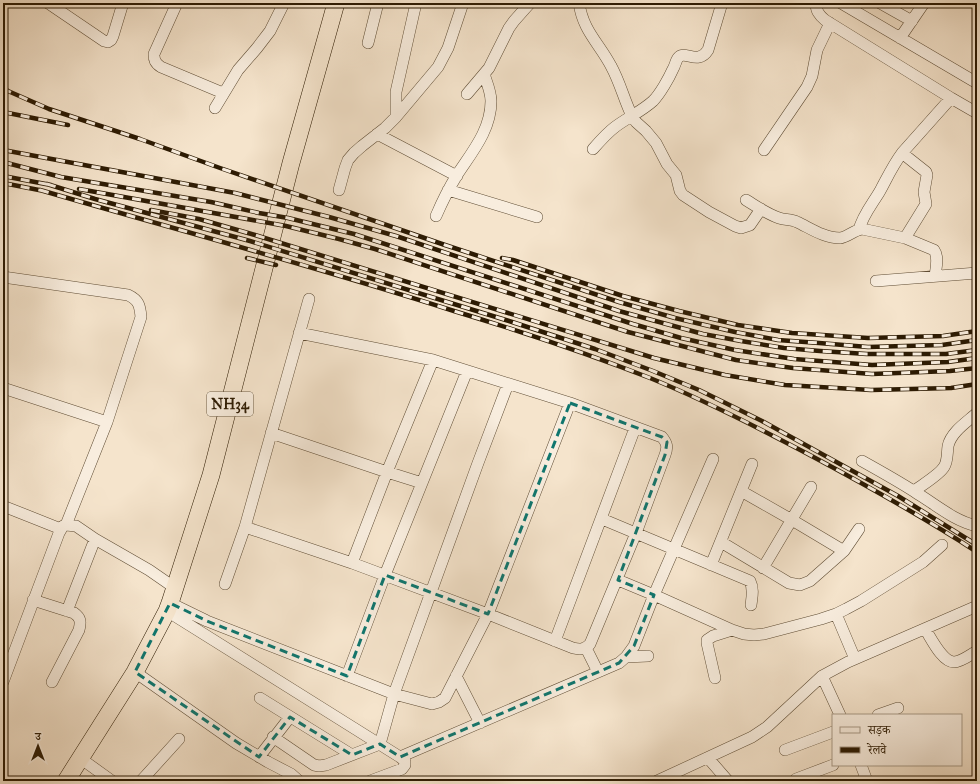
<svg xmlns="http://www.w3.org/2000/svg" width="980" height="784" viewBox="0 0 980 784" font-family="'IM FELL Great Primer','Noto Serif Devanagari',serif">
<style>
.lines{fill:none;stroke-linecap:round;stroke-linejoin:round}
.minor-casing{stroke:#5f4d35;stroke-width:12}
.highway-casing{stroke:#2d1b03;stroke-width:18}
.minor{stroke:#f8edde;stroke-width:11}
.highway{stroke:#f5e4cc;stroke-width:17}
.rail-casing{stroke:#2d1b03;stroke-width:4.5}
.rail{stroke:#f8edde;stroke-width:3;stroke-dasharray:9;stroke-linecap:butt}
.marked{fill:none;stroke:#0f766e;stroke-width:3;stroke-dasharray:8 5;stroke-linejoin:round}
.labels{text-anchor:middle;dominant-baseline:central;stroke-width:3.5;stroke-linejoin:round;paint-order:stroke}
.shield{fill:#f8edde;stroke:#6a5a45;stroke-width:1}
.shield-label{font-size:14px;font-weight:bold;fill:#2d1b03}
</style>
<rect width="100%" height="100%" fill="#f5e4cc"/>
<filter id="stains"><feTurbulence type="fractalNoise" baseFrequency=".005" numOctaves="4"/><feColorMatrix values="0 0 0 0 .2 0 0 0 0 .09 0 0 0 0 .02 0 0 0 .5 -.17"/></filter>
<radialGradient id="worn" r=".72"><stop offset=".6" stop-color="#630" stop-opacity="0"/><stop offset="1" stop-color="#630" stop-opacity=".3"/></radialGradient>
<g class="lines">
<!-- minor casing -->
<g class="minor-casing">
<path id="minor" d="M48 3 104 41 108 42 111 40 113 36 123 3
M177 3 154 54C154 60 155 63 161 67L223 93
M579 3C583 31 599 43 611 66 620 82 624 100 632 116L636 122 646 131 656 143 667 164 676 175 680 191 683 195 709 212 735 226 741 228 750 225 761 209
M816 3C816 11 819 15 825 20L951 98 977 113
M841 3 977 83
M880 3 912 21
M900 38 924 3
M368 43 378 3
M467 94 489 68 509 28 514 21 530 3
M215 108 238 70 257 48 270 31 284 3
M396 117V92L416 3
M377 134 457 176
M593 149C600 141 607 133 615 127 627 118 642 111 653 101 660 94 669 78 673 69 675 66 676 60 678 58 684 49 698 66 708 50L722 3
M764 150 807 87 812 76 817 50 830 23
M902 153 926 172 927 175 924 192 926 204 905 238
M339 190 345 168 348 160 354 153 362 146 385 128 396 117 438 67 448 48 463 3
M448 190 537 217
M746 200C756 206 767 214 779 218 785 220 791 219 797 222 810 228 824 238 840 238 848 237 854 230 862 229L905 238 934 250C939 257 936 268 935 276
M436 216C442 202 449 188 457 175 472 152 491 130 491 101 491 92 487 83 484 74
M859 230C862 216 873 203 880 191 887 178 893 165 902 153L951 98
M3 277 128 295C139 300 140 306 141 317L107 422 66 525
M876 281 977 273
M299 333 433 360 570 403 662 437C667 443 668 447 665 455L636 533 590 644C585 649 581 650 573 648L488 614 352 563 245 527C266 451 287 375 309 299
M3 388 107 422
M271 433 387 472 422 483
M862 461C880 471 898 481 915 492 935 504 954 521 977 526
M741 491 792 520 844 551
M914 491C922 485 939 475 944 467 948 461 947 453 948 446 951 432 967 422 977 413
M3 506 61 529
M602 519 750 581C754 589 752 597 751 605
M721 542 789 583 800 585 810 581 844 551 859 529
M352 563 387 472 433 360
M711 565 752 464
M763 568 811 487
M618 580 654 595 732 630 744 634 754 635 764 634 821 619 836 614 846 609 861 601 923 562 942 545
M225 584 245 527
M33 600 74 613C81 618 81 622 79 630L52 682
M170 603 207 621 394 694 478 463 508 384
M67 611 95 539
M167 611 400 757 405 761V765L402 769 370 781
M836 614 855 659
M925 629C931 638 942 662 954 662 961 662 970 655 977 651
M555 641 635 428
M586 648 598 672
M626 657 648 656
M135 672 236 743 268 762 291 774 299 781
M347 676 385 575 467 371
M456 676 480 723
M822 676 840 715
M715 678 707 643V640L713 636 732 630
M3 682 59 533 63 526 66 525 76 526 95 539 149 570 175 588
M260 698 352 755
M878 715 898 708
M273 737 314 765 319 766 326 765 380 744 394 694 432 704 439 702 445 698 488 614 570 403
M785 750 833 732
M259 757 290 717
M400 757 619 663 626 657 634 646 654 595 713 459
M80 758 112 781
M708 758 728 781
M861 765 867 781
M796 779 833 765
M141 781 179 739
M657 781 752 737 767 727 822 676 848 662 977 606"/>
</g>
<!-- highway casing -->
<g class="highway-casing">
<path id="highway" d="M66 781 135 672 167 611 170 603 211 475 291 163 331 21 336 3"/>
</g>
<!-- minor -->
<use href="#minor" class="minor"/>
<!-- highway -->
<use href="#highway" class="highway"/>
<!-- rail casing -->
<g class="rail-casing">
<path id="rail" d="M3 88 8 91 49 109 140 139 220 168 445 245 619 302 675 318 735 332 778 340 819 343 868 347 942 345 977 340
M3 112 68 125
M3 150 235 193 329 217 396 236 619 311 703 334 741 341 784 348 820 351 867 354H946L977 350
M3 162 61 177 211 202 259 213 288 218 354 234 633 324 681 338 735 350 794 359 872 365 948 362 977 358
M3 176 51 185
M3 183 44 191
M47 184 95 199 250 241 509 321 595 349 653 371 699 390 762 421 898 496 977 545
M79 189 286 226 339 239 375 249 628 332 736 360 793 368 872 374 950 371 977 368
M40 190C178 230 317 267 454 311 520 331 586 353 650 378 704 400 755 426 806 453 864 484 922 516 977 552
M151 210 199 219 255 235 654 358 725 375 785 385 871 390 951 388 977 384
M247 258 276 265
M502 258 513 260 623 296 679 311 738 325 792 333 868 338 943 336 977 331"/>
</g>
<!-- rail -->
<use href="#rail" class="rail"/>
</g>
<!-- marked area -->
<path class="marked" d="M570 403 662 437 667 442 665 455 618 580 654 595 634 646 619 663 400 757 380 744 352 755 290 717 259 757 135 672 170 603 207 621 347 676 385 575 488 614Z"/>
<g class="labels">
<!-- shield labels -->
<rect class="shield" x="207" y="392" width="46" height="24" rx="3"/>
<g class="shield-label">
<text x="230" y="404">NH34</text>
</g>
</g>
<!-- margin -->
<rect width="980" height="784" fill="none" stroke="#f5e4cc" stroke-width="16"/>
<rect x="4" y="4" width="972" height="776" fill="none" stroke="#2d1b03" stroke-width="2"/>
<rect x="8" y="8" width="964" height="768" fill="none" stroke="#2d1b03"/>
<!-- legend -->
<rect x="832" y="714" width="130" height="52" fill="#f8edde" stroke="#a79986"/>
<rect x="840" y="727" width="20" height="6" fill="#f8edde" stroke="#a79986"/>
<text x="868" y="734" font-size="12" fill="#2d1b03">सड़क</text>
<rect x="840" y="747" width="20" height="6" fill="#2d1b03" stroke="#a79986"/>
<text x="868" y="754" font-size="12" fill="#2d1b03">रेलवे</text>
<!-- north arrow -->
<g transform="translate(38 746)" stroke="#f8edde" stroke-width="3" paint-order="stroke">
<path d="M0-3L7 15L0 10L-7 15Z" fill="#2d1b03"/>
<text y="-6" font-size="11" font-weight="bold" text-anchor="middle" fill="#2d1b03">उ</text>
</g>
<rect width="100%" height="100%" filter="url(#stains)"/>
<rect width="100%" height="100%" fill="url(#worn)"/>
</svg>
